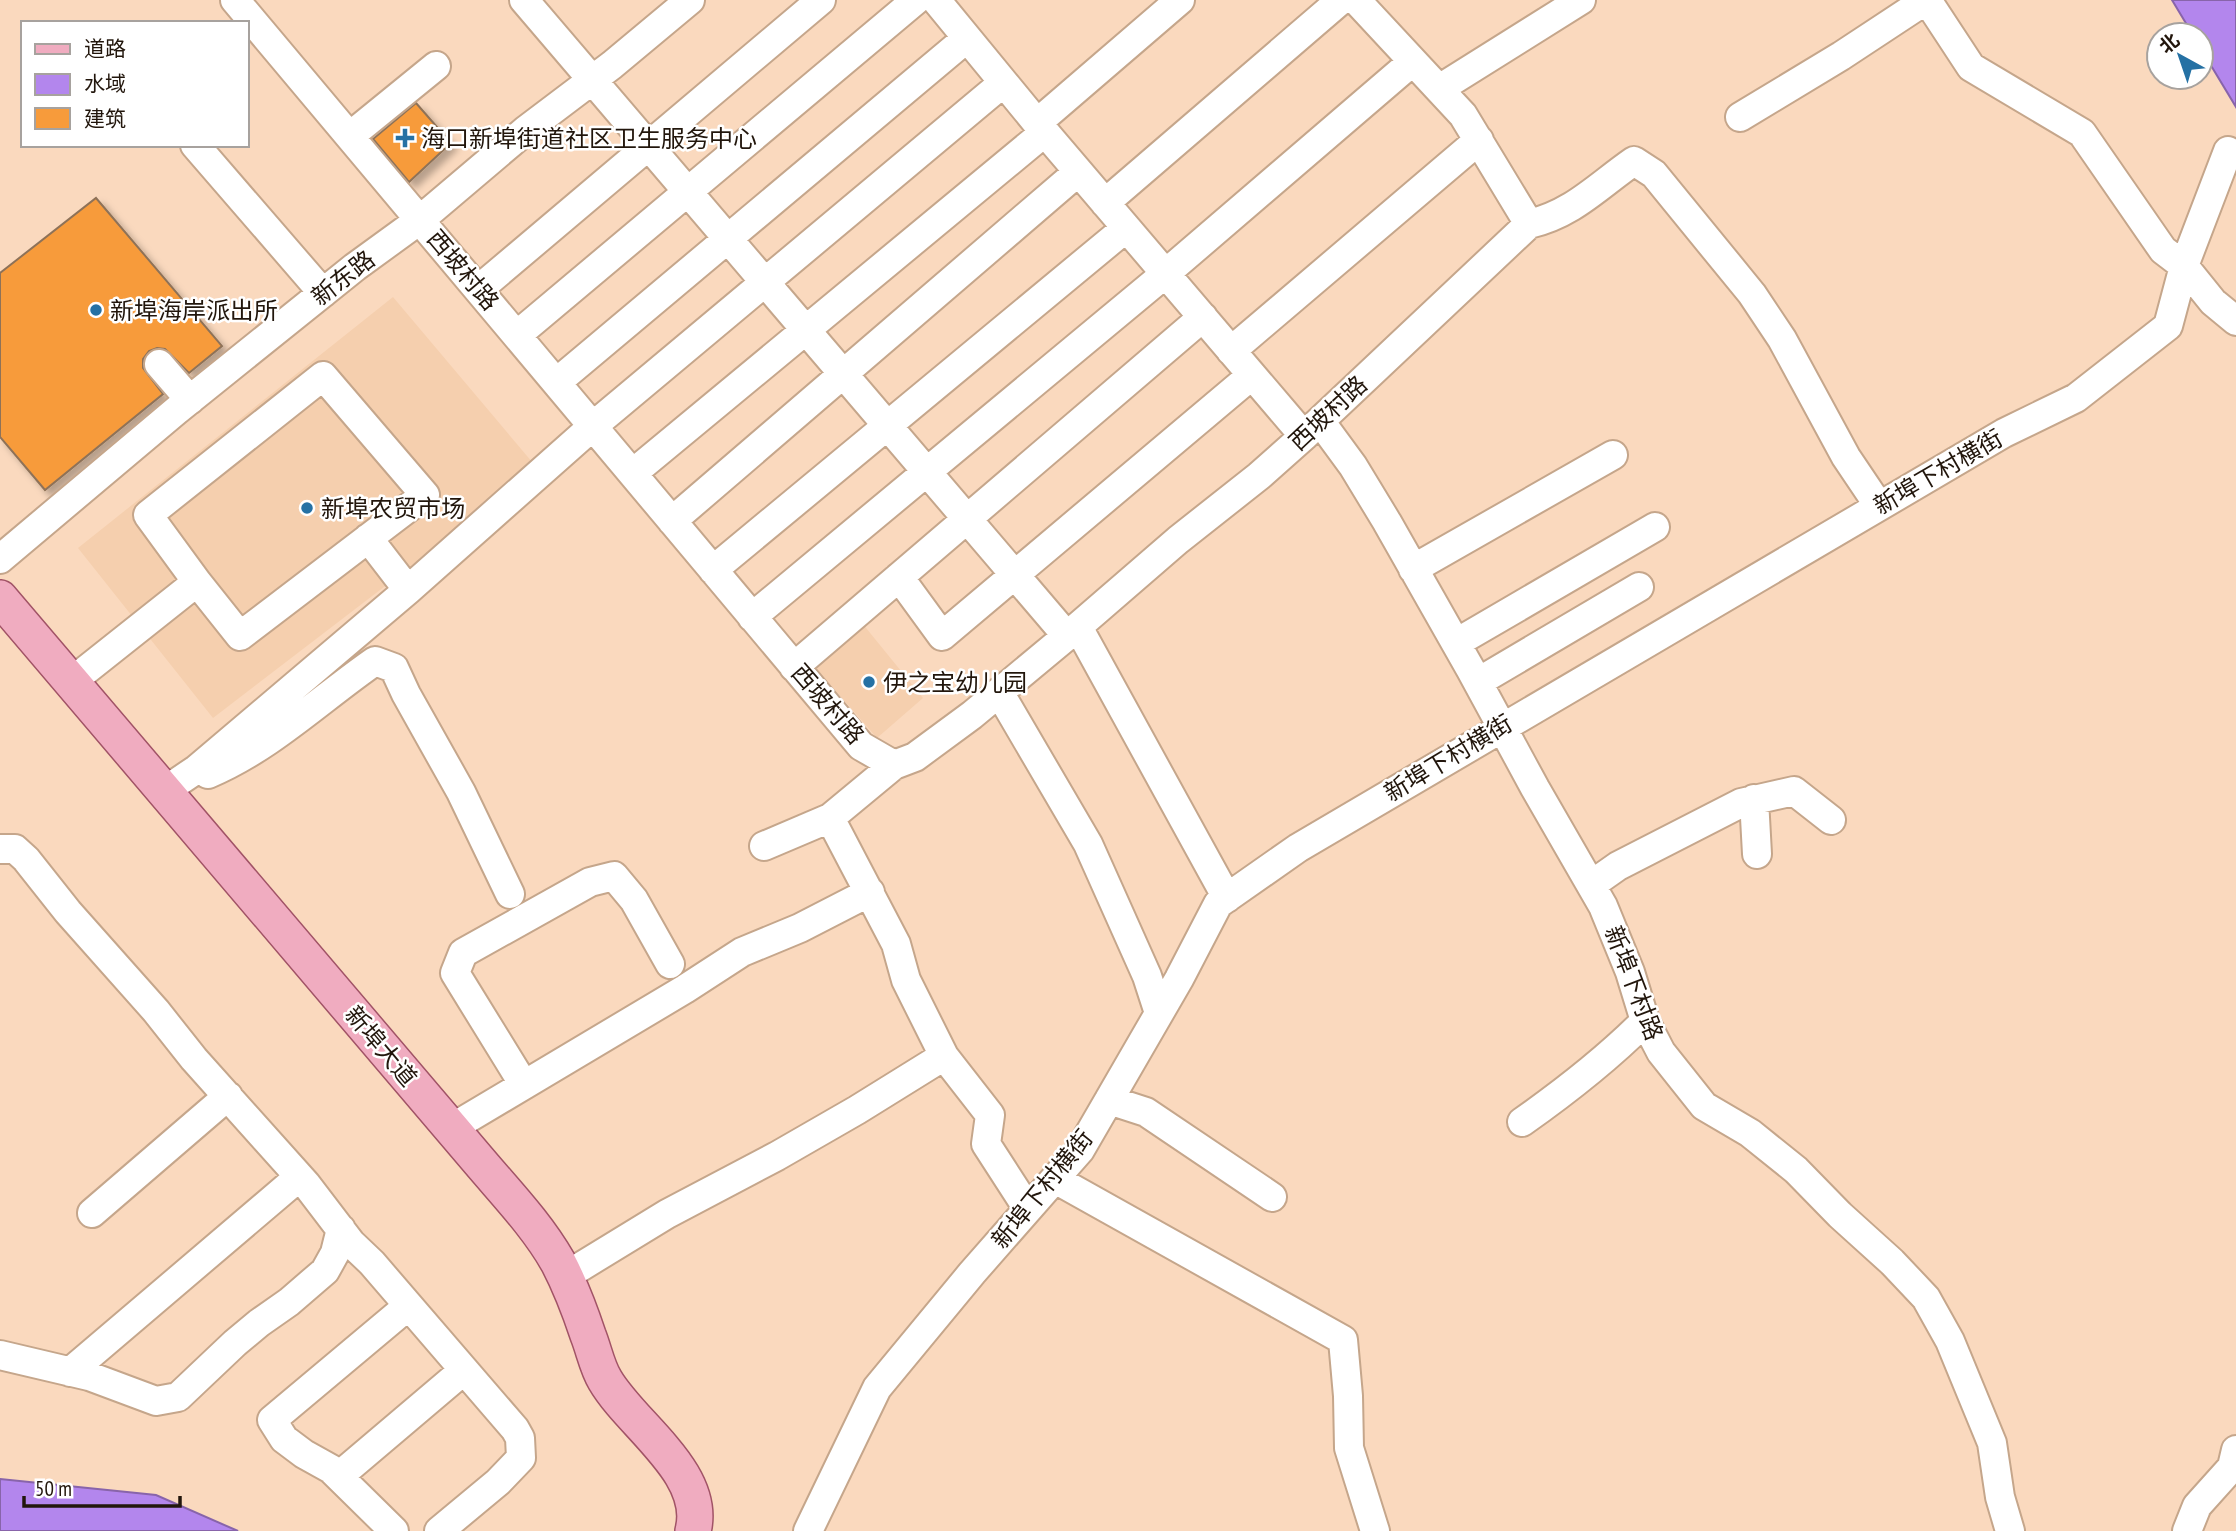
<svg xmlns="http://www.w3.org/2000/svg" width="2236" height="1531" viewBox="0 0 2236 1531" font-family="'PT Sans Narrow','Noto Sans SC',sans-serif">
<style>
.built{fill:#f5cfae}
.water{fill:#b386ed;stroke:#8864aa;stroke-width:2}
.building{fill:#f79b3b;stroke:#8e7258;stroke-width:2;filter:url(#shadow)}
.lines{fill:none;stroke-linecap:round;stroke-linejoin:round}
.minor-casing{stroke:#c5a68b;stroke-width:32}
.major-casing{stroke:#a15366;stroke-width:38}
.minor{stroke:#fff;stroke-width:28}
.major{stroke:#f0acc0;stroke-width:35}
.poi-dot{fill:#2571a4;stroke:#fff;stroke-width:2.5}
.labels{text-anchor:middle;dominant-baseline:central;stroke-width:5;stroke-linejoin:round;paint-order:stroke}
.poi-label{font-size:24px;fill:#22160c;stroke:#fff;text-anchor:start}
.street-label{font-size:24px;fill:#22160c;stroke:#fff}
</style>
<defs>
<filter id="shadow"><feDropShadow dx="6" dy="6" stdDeviation="3.5" flood-color="#0004"/></filter>
</defs>
<rect width="100%" height="100%" fill="#fad9be"/>
<!-- built -->
<path class="built" d="M393 297 538 469 213 718 78 548Z
M862 623 923 698 877 738 814 666Z"/>
<!-- water -->
<path class="water" d="M2172 0H2236V107L2201 49V35H2193Z
M0 1479 156 1495 238 1531H0Z"/>
<!-- building -->
<path class="building" d="M416 103 451 143 409 182 373 139Z
M96 198 222 346 189 373 165 349 157 348 149 351 143 359V368L163 394 45 490 0 437V273Z"/>
<g class="lines">
<!-- minor casing -->
<g class="minor-casing">
<path id="minor" d="M235 0 861 746 894 765 915 757 972 715 1067 636 1178 540 1259 476 1304 436 1529 224
M524 0 1067 636
M936 0 1037 123 1304 436
M1356 0 1463 115 1529 224
M1927 0 1971 67 2082 133 2163 250 2184 266 2213 302 2236 321
M1439 89 1581 0
M1740 117 1841 56 1926 0
M1037 123 1180 0
M350 136 436 66
M195 145 323 293
M1105 203 1341 0
M1529 224C1573 214 1599 185 1634 161L1654 174 1752 294 1782 339 1846 457 1879 506
M479 289 821 0
M517 335 916 0
M1231 351 1479 140
M159 364 190 400
M557 382 967 38
M1320 421 1353 466 1387 522 1471 670 1535 788 1603 906 1630 972 1645 1021 1661 1052 1704 1106 1750 1133 1796 1170 1840 1215 1892 1262 1926 1298 1950 1341 1992 1443 2000 1497 2010 1531
M633 473 1045 132
M672 521 1078 172
M368 538 408 590
M0 559 177 410 355 267 421 219 526 130 612 65 690 0
M1413 569 1613 455
M713 570 1126 228
M899 577 942 636 1252 375
M752 617 1165 274 1412 62
M1078 627 1227 898
M1456 643 1655 527
M794 667 1203 317
M71 682 197 582 148 515 323 376 425 495 240 636 197 582
M1478 682 1639 587
M999 692 1088 844 1147 976 1159 1013
M894 765 830 818 896 944 906 980 944 1056 990 1115 986 1144 1028 1209
M208 774C270 748 320 699 375 661L394 668 406 694 461 792 510 894
M163 792 197 769 408 590 593 426 1003 83
M1754 799 1757 854
M764 846 830 818
M0 849H15L26 859 68 912 156 1011 194 1059 306 1184 351 1243 372 1263 515 1429 520 1438 521 1458 498 1482 439 1531
M1591 885 1618 866 1741 803 1794 791 1831 820
M524 1085 685 989 742 952 800 928 870 892
M1109 1100 1146 1112 1272 1197
M1522 1122C1566 1091 1607 1059 1645 1021
M450 1129 524 1085 455 973 463 953 590 882 614 876 634 900 670 964
M1055 1179 1343 1340 1348 1396 1349 1448 1375 1531
M92 1213 228 1096
M564 1277 667 1214 777 1156 857 1110 944 1056
M0 1355 89 1376 156 1401 178 1397 235 1343 259 1323 289 1302 325 1271 335 1253 341 1229
M70 1372 299 1177
M339 1476 464 1370
M394 1531 331 1469 304 1454 284 1439 272 1420 408 1306
M808 1531 877 1388 972 1273 1080 1150 1179 979 1218 904 1298 848 2004 433 2076 398 2168 326 2184 266 2228 151
M2187 1531 2197 1506 2232 1467 2236 1450"/>
</g>
<!-- major casing -->
<g class="major-casing">
<path id="major" d="M0 598 479 1161C506 1193 537 1225 558 1262 570 1285 580 1311 588 1335 594 1350 597 1367 605 1380 631 1425 708 1473 693 1531"/>
</g>
<!-- minor -->
<use href="#minor" class="minor"/>
<!-- major -->
<use href="#major" class="major"/>
</g>
<!-- markers -->
<g class="poi-dot">
<path d="M401.5 127.5h7v7h7v7h-7v7h-7v-7h-7v-7h7z"/>
<circle cx="96" cy="310" r="7"/>
<circle cx="307" cy="508" r="7"/>
<circle cx="869" cy="682" r="7"/>
</g>
<g class="labels">
<!-- poi labels -->
<g class="poi-label">
<text x="421" y="138">海口新埠街道社区卫生服务中心</text>
<text x="110" y="310">新埠海岸派出所</text>
<text x="321" y="508">新埠农贸市场</text>
<text x="883" y="682">伊之宝幼儿园</text>
</g>
<!-- street labels -->
<g class="street-label">
<text transform="translate(463 270) rotate(50)">西坡村路</text>
<text transform="translate(343 278) rotate(-38)">新东路</text>
<text transform="translate(1328 413) rotate(-43)">西坡村路</text>
<text transform="translate(1938 472) rotate(-30)">新埠下村横街</text>
<text transform="translate(828 704) rotate(49)">西坡村路</text>
<text transform="translate(1448 758) rotate(-31)">新埠下村横街</text>
<text transform="translate(1634 983) rotate(69)">新埠下村路</text>
<text transform="translate(381 1046) rotate(50)">新埠大道</text>
<text transform="translate(1042 1189) rotate(-51)">新埠下村横街</text>
</g>
</g>
<!-- legend -->
<rect x="21" y="21" width="228" height="126" fill="#ffffff" stroke="#a7a29e" stroke-width="2"/>
<rect x="35" y="44" width="35" height="10" fill="#f0acc0" stroke="#a7a29e" stroke-width="2"/>
<text x="84" y="56" font-size="21" fill="#22160c">道路</text>
<rect x="35" y="74" width="35" height="21" fill="#b386ed" stroke="#a7a29e" stroke-width="2"/>
<text x="84" y="91" font-size="21" fill="#22160c">水域</text>
<rect x="35" y="108" width="35" height="21" fill="#f79b3b" stroke="#a7a29e" stroke-width="2"/>
<text x="84" y="126" font-size="21" fill="#22160c">建筑</text>
<!-- north arrow -->
<g transform="translate(2180 56) rotate(320)"><circle r="33" fill="#ffffff" stroke="#a7a29e" stroke-width="2"/>
<path d="M0-5L12 26L0 18L-12 26Z" fill="#2571a4"/>
<text y="-10" font-size="19" font-weight="bold" text-anchor="middle" fill="#22160c">北</text>
</g>
<!-- scale -->
<path d="M24 1496v10h156v-10" fill="none" stroke="#22160c" stroke-width="3.5"/>
<text x="35" y="1496" font-size="21" fill="#22160c" stroke="#ffffff" stroke-width="5" paint-order="stroke">50 m</text>
</svg>
